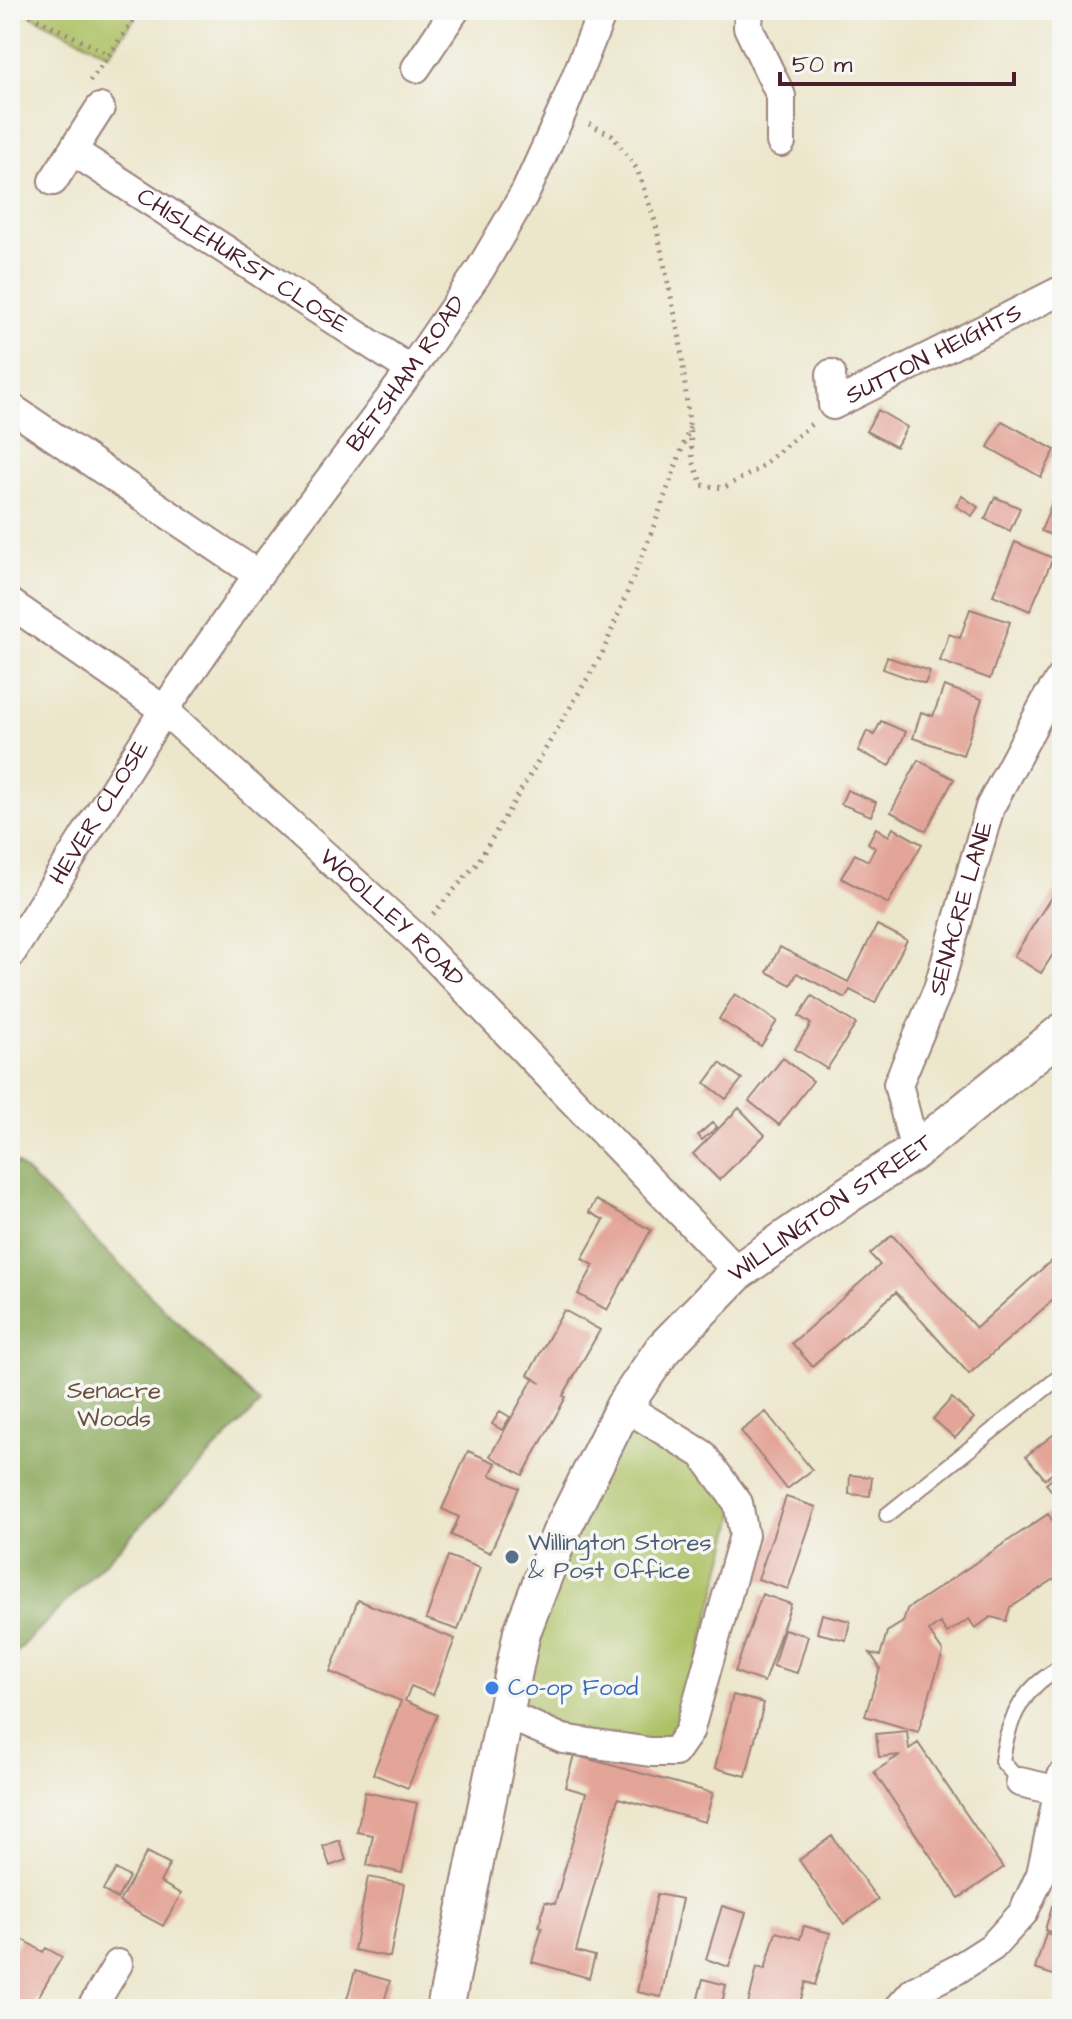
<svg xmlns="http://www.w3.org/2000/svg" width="1072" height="2019" viewBox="0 0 1072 2019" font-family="'Architects Daughter',sans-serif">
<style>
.green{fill:#adc165;stroke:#7c7048;stroke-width:2}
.forest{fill:#8aa75a;stroke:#6a6342;stroke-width:2}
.building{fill:#e4a599}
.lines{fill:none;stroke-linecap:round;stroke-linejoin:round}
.service-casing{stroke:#9b827b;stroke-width:18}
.minor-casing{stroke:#9b827b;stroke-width:32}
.tertiary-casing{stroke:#9b827b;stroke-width:40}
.path{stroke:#9b827b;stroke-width:5;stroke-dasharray:2 6;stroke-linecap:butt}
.service{stroke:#fff;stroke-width:14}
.minor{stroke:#fff;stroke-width:28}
.tertiary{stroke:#fff;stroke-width:36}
.service-dot{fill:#5c6f8a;stroke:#f6f6f2;stroke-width:3}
.shop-dot{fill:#3f7fe0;stroke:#f6f6f2;stroke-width:3}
.labels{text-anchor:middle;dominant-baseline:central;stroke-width:7;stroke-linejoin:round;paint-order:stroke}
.street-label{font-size:24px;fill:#4a1f2b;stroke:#f6f6f2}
.park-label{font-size:24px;fill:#68503c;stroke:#f6f6f2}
.service-label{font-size:24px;fill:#4e5e75;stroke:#f6f6f2;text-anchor:start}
.shop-label{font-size:24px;fill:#366cbe;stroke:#f6f6f2;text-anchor:start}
</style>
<rect width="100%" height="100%" fill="#f6f6f2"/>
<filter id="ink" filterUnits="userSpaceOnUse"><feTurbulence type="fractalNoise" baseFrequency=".0125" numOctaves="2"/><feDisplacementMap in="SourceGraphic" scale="16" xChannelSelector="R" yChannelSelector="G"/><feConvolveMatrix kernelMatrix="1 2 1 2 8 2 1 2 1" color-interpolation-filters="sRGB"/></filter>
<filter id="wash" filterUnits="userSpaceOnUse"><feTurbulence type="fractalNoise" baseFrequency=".006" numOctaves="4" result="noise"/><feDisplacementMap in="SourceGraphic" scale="32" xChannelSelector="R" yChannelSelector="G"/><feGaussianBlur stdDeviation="1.8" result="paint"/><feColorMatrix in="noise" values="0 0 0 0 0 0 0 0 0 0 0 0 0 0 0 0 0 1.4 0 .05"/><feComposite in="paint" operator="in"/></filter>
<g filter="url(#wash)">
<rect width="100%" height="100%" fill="#ece6cb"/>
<!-- green -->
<path class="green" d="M34 10H141L109 54 30 15Z
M624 1406 738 1503 675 1752 505 1714Z"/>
<!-- forest -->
<path class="forest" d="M17 1163 260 1404 10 1659V1173Z"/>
<g id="blocks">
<!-- building -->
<path class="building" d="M878 410 907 427 896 447 866 431Z
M1002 421 1055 450 1041 477 988 447Z
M1062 477V539L1041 531Z
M962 496 978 507 972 516 956 506Z
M995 497 1020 508 1010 531 985 519Z
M1015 542 1053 558 1030 611 993 595Z
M970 609 1010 622 990 679 940 661 949 634 960 638Z
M887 657 930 671 925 684 883 669Z
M944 686 982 699 963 755 913 738 921 712 933 716Z
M881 721 906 732 890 766 858 751 867 731 874 735Z
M918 760 954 779 926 831 891 812Z
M847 790 876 802 871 816 841 804Z
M876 828 889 836 893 828 922 844 888 904 841 878 855 854 868 861 875 848 868 843Z
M1062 880V940L1041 973 1014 956Z
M877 925 907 940 875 1003 850 990 845 998 797 973 791 985 767 972 780 947 848 982Z
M735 994 777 1021 761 1046 719 1019Z
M812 996 856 1024 827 1069 795 1049 811 1024 799 1016Z
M783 1058 813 1081 779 1125 749 1101Z
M720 1063 742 1079 726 1099 705 1083Z
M739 1108 765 1135 719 1180 693 1154Z
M713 1122 717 1127 702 1140 698 1135Z
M596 1200 651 1230 607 1310 578 1294 594 1265 582 1259 604 1220 589 1212Z
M892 1235 976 1328 1062 1251V1292L969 1374 896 1292 812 1366 792 1343 880 1265 870 1254Z
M564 1310 600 1330 563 1396 566 1397 523 1475 490 1456 533 1379 541 1383 528 1375Z
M952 1398 974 1418 955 1438 933 1419Z
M500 1411 510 1417 502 1430 492 1424Z
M766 1412 812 1470 787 1489 741 1431Z
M1062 1428V1466L1045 1479 1026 1456Z
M468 1451 496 1463 490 1475 519 1488 490 1553 451 1535 459 1517 442 1509Z
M1062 1471V1503L1046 1484Z
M850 1475 872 1477 870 1496 849 1494Z
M786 1497 816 1507 788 1589 758 1579Z
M1048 1514 1062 1535V1574L1010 1608 1006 1621 991 1617 975 1628 969 1619 947 1633 940 1623 929 1631 943 1652 918 1732 865 1716 880 1668 870 1653 880 1656 887 1632 903 1622 907 1609Z
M448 1556 480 1568 458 1630 426 1619Z
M762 1594 791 1604 764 1682 735 1672Z
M358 1600 455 1639 433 1695 411 1686 405 1701 437 1715 408 1788 373 1774 401 1701 330 1672Z
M822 1614 850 1621 846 1640 817 1633Z
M784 1629 808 1636 797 1673 773 1666Z
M733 1695 764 1703 746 1776 715 1768Z
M907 1731 909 1749 918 1743 1003 1868 959 1898 874 1772 900 1755 879 1757 876 1734Z
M574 1755 713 1793 705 1822 618 1798 576 1951 595 1956 589 1978 532 1962 542 1928 539 1927 545 1902 555 1904 586 1793 565 1787Z
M365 1792 417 1803 402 1873 367 1865 373 1835 357 1832Z
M832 1836 878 1900 844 1924 799 1860Z
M339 1840 346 1860 330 1866 323 1846Z
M147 1852 170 1864 160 1882 181 1894 163 1926 119 1902Z
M116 1869 129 1877 117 1899 103 1890Z
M368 1877 404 1884 390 1957 354 1950Z
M657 1894 682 1899 661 1997 637 1992Z
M722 1906 746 1913 729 1967 706 1959Z
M1052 1906 1062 1909V1936L1045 1930Z
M804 1926 830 1933 815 1985 806 1982 798 2009H747L757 1967 765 1969 776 1932 800 1939Z
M1046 1933 1062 1938V1957L1056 1976 1035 1969Z
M21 1938 43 1952 46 1948 62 1957 31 2009H10V1956Z
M355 1971 390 1981 382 2009H344Z
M703 1979 726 1985 721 2008 697 2002Z"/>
</g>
</g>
<g filter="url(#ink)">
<use href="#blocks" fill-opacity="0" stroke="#9b827b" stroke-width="2"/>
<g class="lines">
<!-- service casing -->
<g class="service-casing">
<path id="service" d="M887 1515 1062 1375
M1020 1782 1002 1761C1006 1733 1014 1706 1036 1685 1043 1678 1053 1672 1062 1666"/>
</g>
<!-- minor casing -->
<g class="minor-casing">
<g id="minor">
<path d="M749 10 748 27 781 96V142"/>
<path d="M416 68 455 10"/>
<path id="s1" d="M73 151 411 370"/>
<path d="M53 181 100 108"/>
<path id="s2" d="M831 374 833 405 1062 290"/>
<path d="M10 407 258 575"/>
<path id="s3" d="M10 603 164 710 414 936 738 1272"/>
<path id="s4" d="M10 955 164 710 258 575 411 370 481 268 526 191 562 112 603 10"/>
<path id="s5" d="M915 1151 898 1084 938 989 990 807 1048 697 1062 677"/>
<path d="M505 1714 563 1739 650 1752H675L689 1732 744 1535 738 1503 702 1454 624 1406"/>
<path d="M1020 1782 1059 1791"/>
<path d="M91 2009 118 1964"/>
<path d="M898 2009 914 1991 956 1970 992 1947 1023 1913 1041 1874 1062 1776"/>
</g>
</g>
<!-- tertiary casing -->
<g class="tertiary-casing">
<g id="tertiary">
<path id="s6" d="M445 2009 522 1632 560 1534 624 1406 663 1349 738 1272 849 1194 915 1151 1062 1032"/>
</g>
</g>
<!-- path -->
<path class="path" d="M24 10 30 15 108 54
M90 81 141 10
M589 124 612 135 637 169 655 221 680 339 693 461 702 485 723 488 757 470 814 422
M10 198 23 178
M433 914 478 862 602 654 651 534 690 427"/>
<!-- service -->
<use href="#service" class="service"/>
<!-- minor -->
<use href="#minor" class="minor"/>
<!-- tertiary -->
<use href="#tertiary" class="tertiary"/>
</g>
</g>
<!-- markers -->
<circle class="service-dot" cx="512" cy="1557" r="8"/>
<circle class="shop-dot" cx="492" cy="1688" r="8"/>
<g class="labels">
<!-- street labels -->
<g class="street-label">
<text stroke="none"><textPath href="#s1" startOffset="202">CHISLEHURST CLOSE</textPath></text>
<text stroke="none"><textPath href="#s2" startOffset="144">SUTTON HEIGHTS</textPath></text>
<text stroke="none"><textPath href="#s4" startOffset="704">BETSHAM ROAD</textPath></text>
<text stroke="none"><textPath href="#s4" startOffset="168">HEVER CLOSE</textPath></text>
<text stroke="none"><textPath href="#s5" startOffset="256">SENACRE LANE</textPath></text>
<text stroke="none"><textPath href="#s3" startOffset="496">WOOLLEY ROAD</textPath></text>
<text stroke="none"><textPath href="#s6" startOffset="922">WILLINGTON STREET</textPath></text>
</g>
<!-- park labels -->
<g class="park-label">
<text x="114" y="1391">Senacre<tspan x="114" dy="28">Woods</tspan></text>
</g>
<!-- service labels -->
<g class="service-label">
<text x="528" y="1543">Willington Stores<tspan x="528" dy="28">&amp; Post Office</tspan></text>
</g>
<!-- shop labels -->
<g class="shop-label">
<text x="508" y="1688">Co-op Food</text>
</g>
</g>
<!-- margin -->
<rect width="1072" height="2019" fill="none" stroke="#f6f6f2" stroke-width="40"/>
<!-- scale -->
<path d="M780 72v12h234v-12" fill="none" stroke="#4a1f2b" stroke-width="4"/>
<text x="792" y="72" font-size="24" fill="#4a1f2b" stroke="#f6f6f2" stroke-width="6" paint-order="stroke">50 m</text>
</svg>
